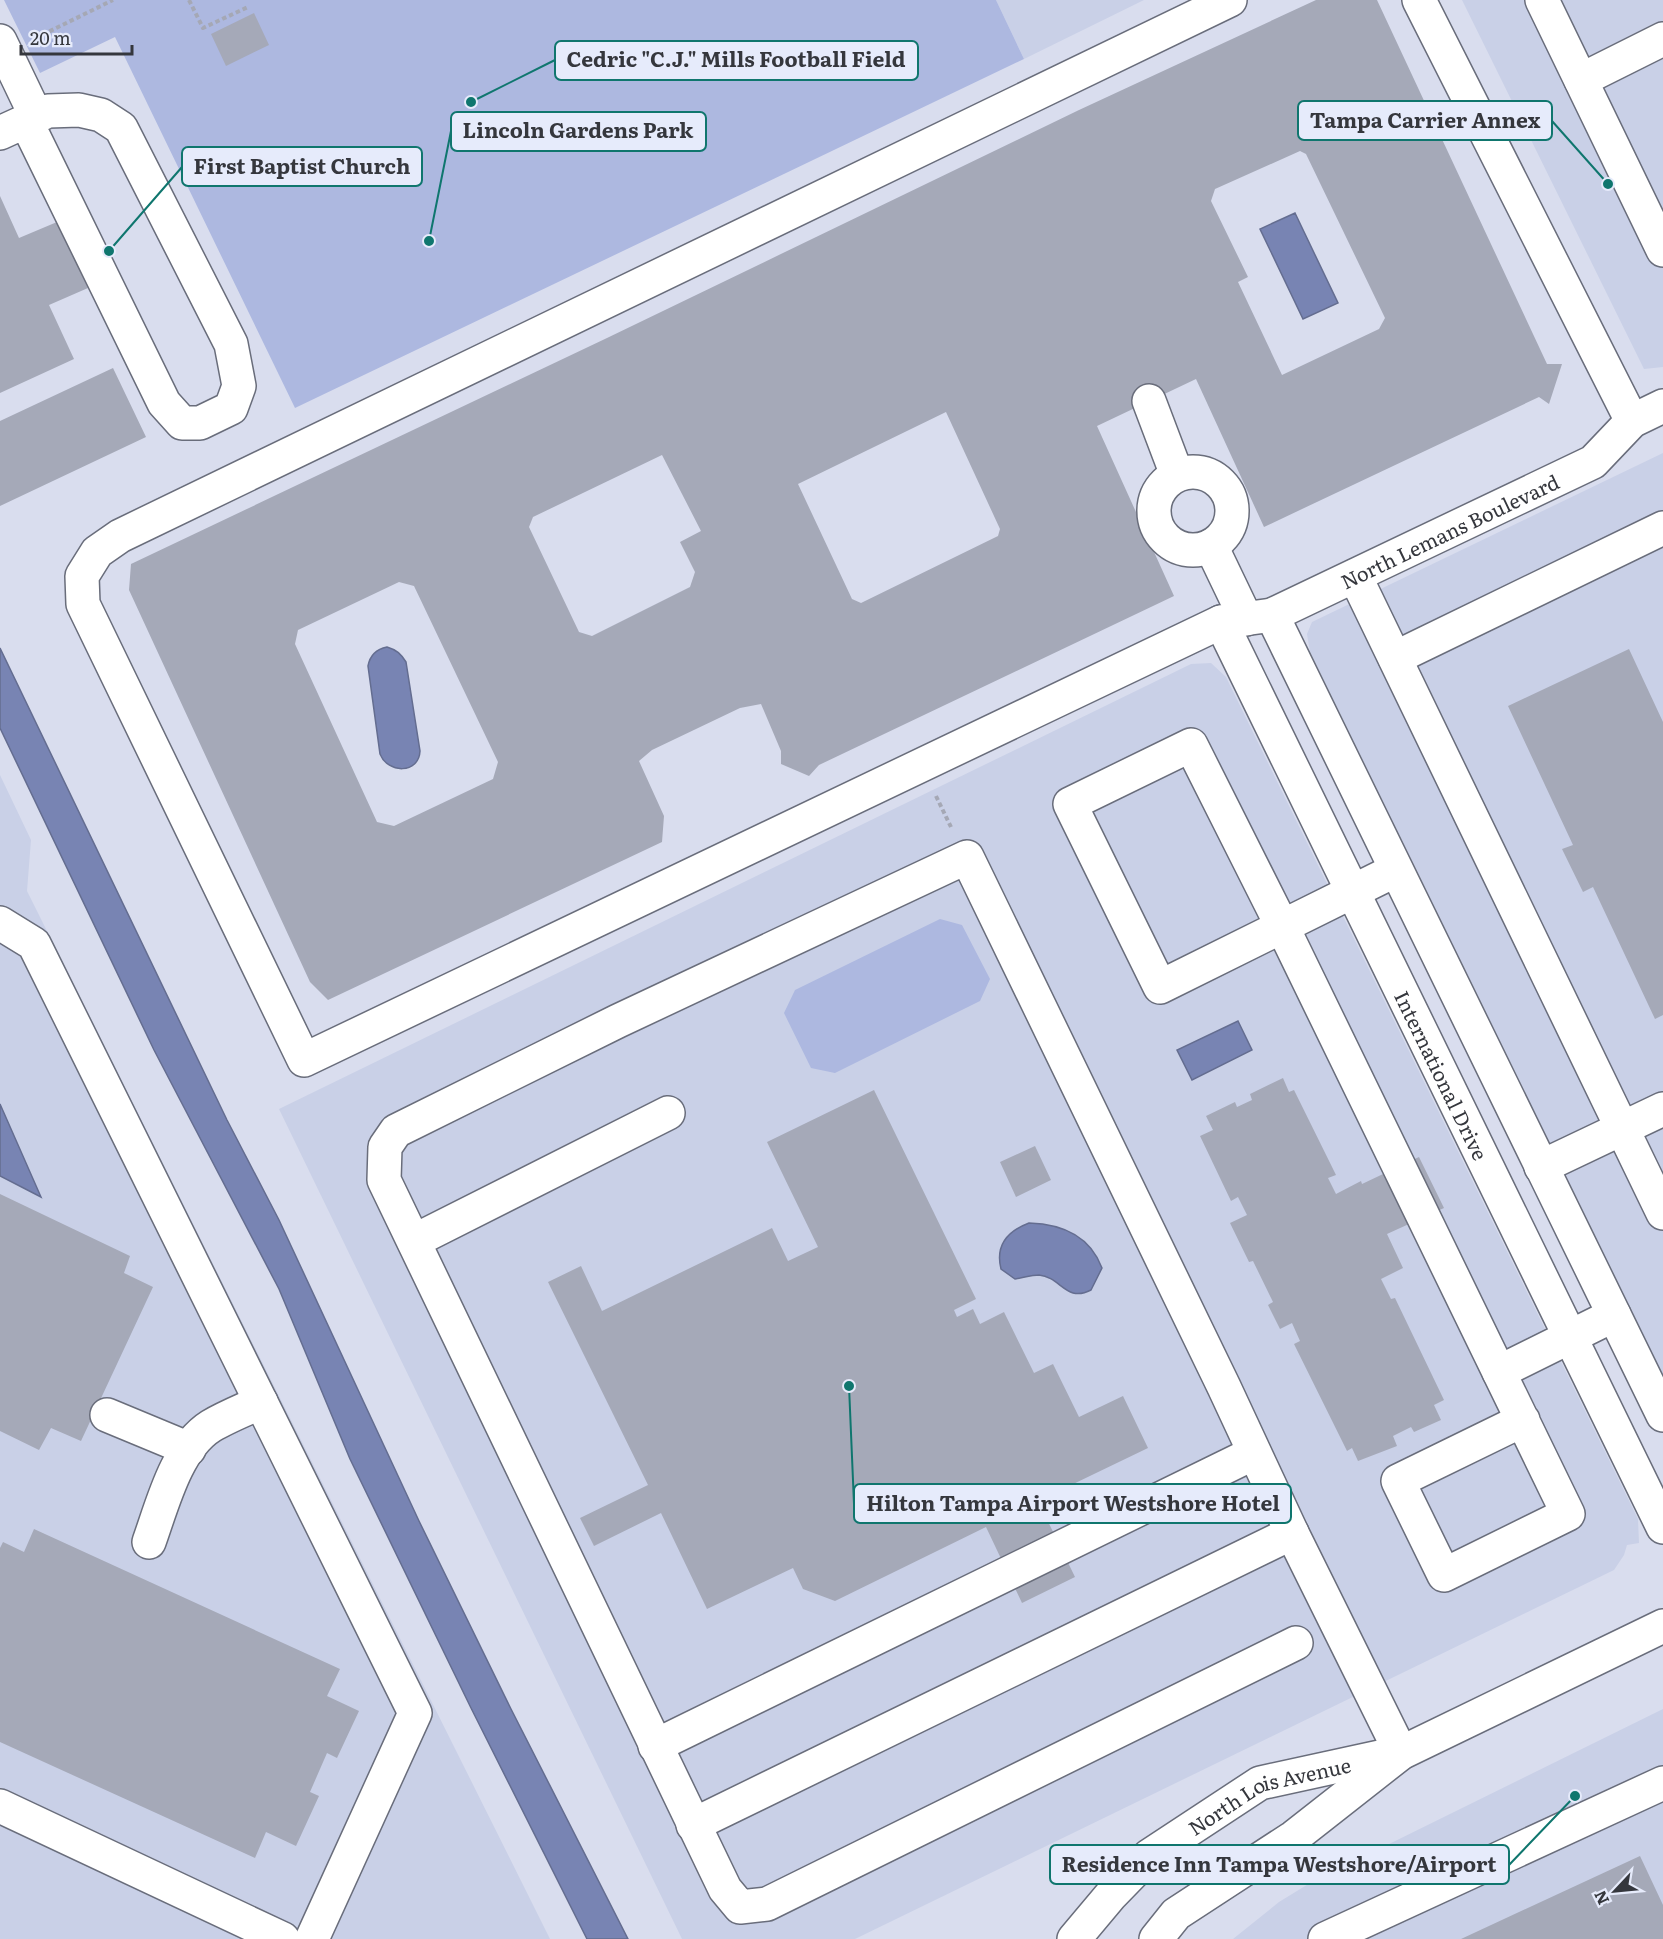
<svg xmlns="http://www.w3.org/2000/svg" width="1663" height="1939" viewBox="0 0 1663 1939" font-family="Literata,serif">
<style>
.built{fill:#c9d0e7}
.green{fill:#adb8e0}
.water{fill:#7884b3;stroke:#646d90;stroke-width:1.5}
.building{fill:#a5a9b8;fill-rule:evenodd}
.lines{fill:none;stroke-linecap:round;stroke-linejoin:round}
.minor-casing{stroke:#696d7b;stroke-width:36}
.path{stroke:#a5a8b5;stroke-width:4;stroke-dasharray:4.5 3;stroke-linecap:butt}
.minor{stroke:#fff;stroke-width:33}
.labels{text-anchor:middle;dominant-baseline:central;stroke-width:4.5;stroke-linejoin:round;paint-order:stroke}
.street-label{font-size:20px;fill:#35373d;stroke:#e6ebfb}
.leader{fill:none;stroke:#0f766e;stroke-width:2}
.callout-dot{fill:#0f766e;stroke:#e6ebfb;stroke-width:2}
.callout{fill:#e6ebfb;stroke:#0f766e;stroke-width:2}
.callout-label{font-size:21px;text-anchor:middle;font-weight:bold;fill:#35373d}
</style>
<rect width="100%" height="100%" fill="#d9ddee"/>
<!-- built -->
<path class="built" d="M996 0H1144L1024 59Z
M1462 0H1663V367L1644 369Z
M1663 453V1375L1310 652 1307 634 1312 622Z
M1211 663 1226 677 1638 1519 1639 1543 1627 1545 1624 1555 1614 1570 855 1939H682L279 1109 1191 664Z
M0 775 31 840 27 891 550 1939H0Z
M1663 1709V1939H1233L1279 1902 1310 1883Z"/>
<!-- green -->
<path class="green" d="M4 0H996L1024 59 295 408 115 37 40 73Z
M940 919 962 925 990 979 980 1001 835 1073 811 1068 784 1013 795 990Z"/>
<!-- water -->
<path class="water" d="M1295 213 1338 303 1303 319 1260 229Z
M387 647C397 650 401 654 406 662L420 751C419 774 388 774 380 754L368 666C370 655 377 649 387 647Z
M0 648 227 1120 279 1220 419 1521 511 1709 628 1939H587L471 1708 350 1459 279 1289 154 1050 0 728Z
M1238 1021 1252 1050 1192 1080 1177 1050Z
M0 1104 41 1197 0 1176Z
M1029 1223C1062 1224 1090 1236 1102 1268L1091 1290C1066 1303 1061 1277 1039 1275 1032 1275 1022 1278 1015 1279L1001 1269C995 1245 1008 1231 1029 1223Z"/>
<!-- building -->
<path class="building" d="M1316 0H1377L1547 364H1562L1549 404 1539 397 1264 527 1196 379 1097 426 1174 596 819 765 809 776 781 764V751L761 704 740 708 652 750 639 761 664 816 662 842 328 1000 310 982 129 590 131 564 607 338 1079 110ZM1300 151 1306 154 1385 318 1379 329 1282 375 1238 282 1248 277 1211 201 1215 189ZM946 412 1000 529 998 536 861 603 852 599 798 484ZM662 455 701 531 680 542 695 572 690 587 592 636 579 632 529 527 533 517ZM399 582 414 586 498 762 493 779 394 826 377 822 295 644 298 630Z
M254 13 269 45 226 66 211 34Z
M0 196 19 238 57 222 88 288 49 305 74 359 0 393Z
M113 368 146 437 0 506V421Z
M1629 649 1663 722V1015L1655 1019 1593 887 1583 892 1562 849 1573 845 1508 706Z
M1283 1078 1289 1092 1294 1090 1336 1175 1328 1178 1336 1194 1361 1181 1362 1184 1419 1157 1444 1208 1387 1234 1403 1268 1381 1279 1391 1299 1395 1298 1444 1400 1434 1405 1441 1420 1414 1432 1411 1427 1393 1436 1397 1446 1358 1461 1352 1448 1347 1451 1294 1344 1300 1341 1292 1323 1280 1329 1268 1305 1273 1302 1253 1261 1249 1262 1230 1223 1247 1215 1238 1197 1231 1201 1200 1136 1213 1130 1206 1116 1235 1102 1237 1107 1252 1100 1250 1094Z
M874 1090 976 1299 954 1310 957 1317 973 1309 980 1324 1004 1312 1034 1373 1053 1364 1079 1417 1123 1396 1148 1448 1038 1501 1075 1577 1022 1603 986 1527 835 1601 803 1589 793 1568 707 1609 661 1513 594 1546 580 1518 648 1485 548 1282 581 1266 602 1311 772 1228 788 1261 818 1247 767 1142Z
M1035 1146 1051 1180 1016 1197 1000 1162Z
M0 1194 130 1256 124 1273 153 1287 81 1441 51 1428 39 1450 0 1431Z
M34 1529 340 1669 327 1696 359 1711 337 1758 327 1753 310 1792 319 1796 296 1846 266 1832 255 1858 0 1742V1548L3 1542 24 1552Z
M1640 1856 1663 1905V1939H1461Z"/>
<g class="lines">
<!-- minor casing -->
<g class="minor-casing">
<g id="minor">
<path id="s1" d="M1230 0 120 536 97 552 82 576 83 604 304 1060 1221 622 1272 615 1593 462 1632 421 1663 406"/>
<path d="M1419 0 1632 421"/>
<path d="M1542 0 1663 250"/>
<path d="M0 41 36 116"/>
<path d="M1581 80 1663 39"/>
<path d="M0 133 48 111 79 110 101 115 121 128 231 344 239 386 231 408 200 423H182L164 403 26 121"/>
<path d="M1149 401 1177 475"/>
<circle cx="1193" cy="511" r="39"/>
<path d="M1211 546 1246 619"/>
<path d="M1355 576 1663 1213"/>
<path d="M1272 615 1663 1415"/>
<path id="s2" d="M1221 622 1663 1527"/>
<path d="M1395 658 1663 528"/>
<path d="M1396 870C1318 909 1239 948 1160 987L1070 804 1191 745 1282 926 1568 1514 1444 1575 1398 1481 1523 1420"/>
<path d="M0 923 34 944 415 1713 312 1939"/>
<path d="M1541 1167 1663 1109"/>
<path d="M414 1241 668 1113"/>
<path d="M1499 1372 1614 1315"/>
<path d="M107 1415 189 1449"/>
<path d="M149 1542C162 1506 176 1448 211 1426 226 1417 244 1410 261 1402"/>
<path d="M1296 1643 767 1904 740 1907 725 1889 384 1180 385 1147 396 1131 618 1021 967 857 1224 1387 1292 1533 1401 1753"/>
<path d="M655 1746 1254 1453"/>
<path d="M0 1806 283 1939"/>
<path d="M693 1825 1292 1533"/>
<path id="s3" d="M1074 1939 1111 1895 1149 1856 1260 1783 1393 1754"/>
<path d="M1156 1939 1176 1914 1294 1837 1401 1753 1663 1626"/>
<path d="M1325 1939 1663 1783"/>
</g>
</g>
<!-- path -->
<path class="path" d="M189 0 203 28 248 7
M36 38 113 0
M936 796 951 827"/>
<!-- minor -->
<use href="#minor" class="minor"/>
</g>
<g class="labels">
<!-- street labels -->
<g class="street-label">
<text stroke="none"><textPath href="#s1" startOffset="3088">North Lemans Boulevard</textPath></text>
<text stroke="none"><textPath href="#s2" startOffset="504">International Drive</textPath></text>
<text stroke="none"><textPath href="#s3" startOffset="249">North Lois Avenue</textPath></text>
</g>
</g>
<!-- callouts -->
<path class="leader" d="M471 102L555 60M1608 184L1552 121M429 241L451 131M109 251L182 167M849 1386L854 1504M1575 1796L1509 1865"/>
<g class="callout-dot">
<circle cx="471" cy="102" r="6"/>
<circle cx="1608" cy="184" r="6"/>
<circle cx="429" cy="241" r="6"/>
<circle cx="109" cy="251" r="6"/>
<circle cx="849" cy="1386" r="6"/>
<circle cx="1575" cy="1796" r="6"/>
</g>
<g class="callout">
<rect x="555" y="41" width="363" height="39" rx="6"/>
<rect x="1298" y="101" width="254" height="39" rx="6"/>
<rect x="451" y="112" width="255" height="39" rx="6"/>
<rect x="182" y="147" width="240" height="39" rx="6"/>
<rect x="854" y="1484" width="437" height="39" rx="6"/>
<rect x="1050" y="1845" width="459" height="39" rx="6"/>
</g>
<g class="callout-label">
<text x="736" y="67">Cedric "C.J." Mills Football Field</text>
<text x="1425" y="128">Tampa Carrier Annex</text>
<text x="578" y="138">Lincoln Gardens Park</text>
<text x="302" y="174">First Baptist Church</text>
<text x="1073" y="1511">Hilton Tampa Airport Westshore Hotel</text>
<text x="1279" y="1872">Residence Inn Tampa Westshore/Airport</text>
</g>
<!-- north arrow -->
<g transform="translate(1615 1891) rotate(244)" stroke="#e6ebfb" stroke-width="4.5" paint-order="stroke">
<path d="M0-4.5L10 22L0 15L-10 22Z" fill="#35373d"/>
<text y="-9" font-size="16" font-weight="bold" text-anchor="middle" fill="#35373d">N</text>
</g>
<!-- scale -->
<path d="M21 45v9h111v-9" fill="none" stroke="#35373d" stroke-width="3"/>
<text x="30" y="45" font-size="18" fill="#35373d" stroke="#e6ebfb" stroke-width="4.5" paint-order="stroke">20 m</text>
</svg>
